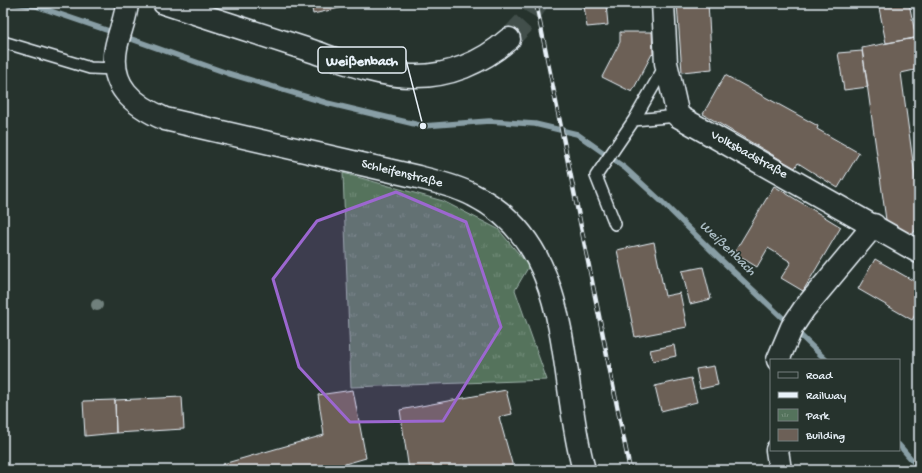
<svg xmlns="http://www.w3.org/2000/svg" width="922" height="473" viewBox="0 0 922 473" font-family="'Gochi Hand',sans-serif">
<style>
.park{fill:url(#park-tufts);stroke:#9eb2aa}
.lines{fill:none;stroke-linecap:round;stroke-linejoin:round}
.stream{stroke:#889ea5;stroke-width:5.5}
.building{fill:#6c6057;stroke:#e8f1f8}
.secondary-tunnel{stroke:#43504b;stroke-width:22;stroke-dasharray:22 11;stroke-linecap:butt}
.service-casing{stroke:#e8f1f8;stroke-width:14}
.minor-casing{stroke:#e8f1f8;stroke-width:25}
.secondary-casing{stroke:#e8f1f8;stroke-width:25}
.service{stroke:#26332d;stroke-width:11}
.minor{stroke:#26332d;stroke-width:22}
.secondary{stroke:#26332d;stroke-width:22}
.rail-casing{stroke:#e8f1f8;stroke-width:4.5}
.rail{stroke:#26332d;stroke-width:3;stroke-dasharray:9;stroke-linecap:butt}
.tree{fill:#70807b}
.marked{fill:#9c67d0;fill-opacity:0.2;stroke:#9c67d0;stroke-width:3;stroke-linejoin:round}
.labels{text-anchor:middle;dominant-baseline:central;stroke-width:3;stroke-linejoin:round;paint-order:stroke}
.street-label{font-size:13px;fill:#e8f1f8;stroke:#26332d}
.water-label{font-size:14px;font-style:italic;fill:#a8bac1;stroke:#26332d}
.leader{fill:none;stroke:#e8f1f8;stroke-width:1.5}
.callout-dot{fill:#e8f1f8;stroke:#26332d;stroke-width:1.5}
.callout{fill:#26332d;stroke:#e8f1f8;stroke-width:1.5}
.callout-label{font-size:14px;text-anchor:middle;font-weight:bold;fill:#e8f1f8}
</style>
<defs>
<pattern id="park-tufts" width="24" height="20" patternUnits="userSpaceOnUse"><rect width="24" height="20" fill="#54735c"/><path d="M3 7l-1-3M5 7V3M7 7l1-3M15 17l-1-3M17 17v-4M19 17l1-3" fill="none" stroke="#758e7c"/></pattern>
</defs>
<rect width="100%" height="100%" fill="#26332d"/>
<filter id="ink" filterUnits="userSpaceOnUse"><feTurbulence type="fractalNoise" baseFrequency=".025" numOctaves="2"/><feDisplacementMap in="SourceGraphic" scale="8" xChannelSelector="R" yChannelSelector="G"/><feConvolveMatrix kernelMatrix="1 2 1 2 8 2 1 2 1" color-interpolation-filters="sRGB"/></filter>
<g filter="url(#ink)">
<!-- park -->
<path class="park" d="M343 173 443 201 498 229 529 266 515 290 547 380 351 387Z"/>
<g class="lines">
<!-- stream -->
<path class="stream" d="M14 3 36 6 115 33
M123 36 227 73 327 103 423 126 489 121 535 124 577 134 625 168 661 201 717 256 789 324
M795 330 826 360
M899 445 919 468"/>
</g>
<!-- building -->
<path class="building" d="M311 3H353V5L313 14Z
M677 3H708L712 69 682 72Z
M878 3H909L916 38 886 43Z
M606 4 608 25 587 27 584 6Z
M620 32H652L653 55 652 54 632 92 602 77 620 42Z
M919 37V69L901 73 919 206V225L912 235 886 220 862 48Z
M862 51 868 87 844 90 838 53Z
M725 75 818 126 817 129 859 153 838 188 798 163 795 168 703 114Z
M774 186 841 227 803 291 781 278 791 262 768 248 757 267 734 253Z
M654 242 665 296 680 293 687 327 635 337 617 250Z
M875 259 919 284V308L912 320 858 289Z
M703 267 711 299 690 304 682 271Z
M674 345 676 356 653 361 650 350Z
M714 366 718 385 700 389 696 369Z
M691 378 697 402 661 411 655 386Z
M353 390 366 458 324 470H225L223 464 324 435 318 395Z
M506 390 512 414 499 417 513 467 502 470H409L400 410Z
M182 397 184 429 116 433 115 400Z
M115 400 116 433 85 436 83 401Z
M13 468 27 470H13Z"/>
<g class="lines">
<!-- secondary-tunnel -->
<path class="secondary-tunnel" d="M509 39 527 20 537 3"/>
<!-- service casing -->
<g class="service-casing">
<path id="service" d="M3 42 90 68 115 69
M634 120 678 116
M615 224 596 176 634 120 665 66"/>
</g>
<!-- minor casing -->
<g class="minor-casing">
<path id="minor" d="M127 3C126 19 119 32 116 48 109 86 133 105 165 119L418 177C437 182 456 186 473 195 577 247 557 375 584 470
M663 3 666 63 678 116 919 252
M778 360 792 327 804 309 874 225
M777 450 780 470"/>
</g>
<!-- secondary casing -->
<g class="secondary-casing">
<path id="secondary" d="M164 3C213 19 263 35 312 51 344 62 378 76 412 76 448 77 482 63 509 39"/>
</g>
<!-- service -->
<use href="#service" class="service"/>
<!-- minor -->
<use href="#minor" class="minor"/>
<!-- secondary -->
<use href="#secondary" class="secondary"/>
<!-- rail casing -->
<g class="rail-casing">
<path id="rail" d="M536 3 630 470"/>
</g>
<!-- rail -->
<use href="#rail" class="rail"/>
</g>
<!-- trees -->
<circle class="tree" cx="97" cy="305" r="6"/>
</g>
<!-- marked area -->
<path class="marked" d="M396 192 466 222 501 327 443 421 350 422 299 367 273 279 317 221Z"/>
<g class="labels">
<!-- street labels -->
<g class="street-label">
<text transform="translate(749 155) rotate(29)">Volksbadstraße</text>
<text transform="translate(402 174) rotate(14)">Schleifenstraße</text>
</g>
<!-- water labels -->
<g class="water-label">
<text transform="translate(727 249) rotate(44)">Weißenbach</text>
</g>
</g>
<!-- callouts -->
<path class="leader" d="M423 126L406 60"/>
<circle class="callout-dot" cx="423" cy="126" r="4"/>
<rect class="callout" x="318" y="47" width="88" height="26" rx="4"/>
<g class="callout-label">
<text x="362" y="65">Weißenbach</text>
</g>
<!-- margin -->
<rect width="922" height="473" fill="none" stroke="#26332d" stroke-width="16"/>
<rect x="8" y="8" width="906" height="457" fill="none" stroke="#e8f1f8" stroke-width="1.5" filter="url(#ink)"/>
<!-- legend -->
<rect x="770" y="359" width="130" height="92" fill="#26332d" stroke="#747f7e"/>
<rect x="778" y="372" width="20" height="6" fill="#26332d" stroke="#747f7e"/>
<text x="806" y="379" font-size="12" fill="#e8f1f8">Road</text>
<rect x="778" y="392" width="20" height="6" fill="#e8f1f8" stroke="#747f7e"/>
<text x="806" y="399" font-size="12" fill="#e8f1f8">Railway</text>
<rect x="778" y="409" width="20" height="12" fill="url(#park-tufts)" stroke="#747f7e"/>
<text x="806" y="419" font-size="12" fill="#e8f1f8">Park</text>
<rect x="778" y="429" width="20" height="12" fill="#6c6057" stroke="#747f7e"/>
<text x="806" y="439" font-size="12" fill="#e8f1f8">Building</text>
</svg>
